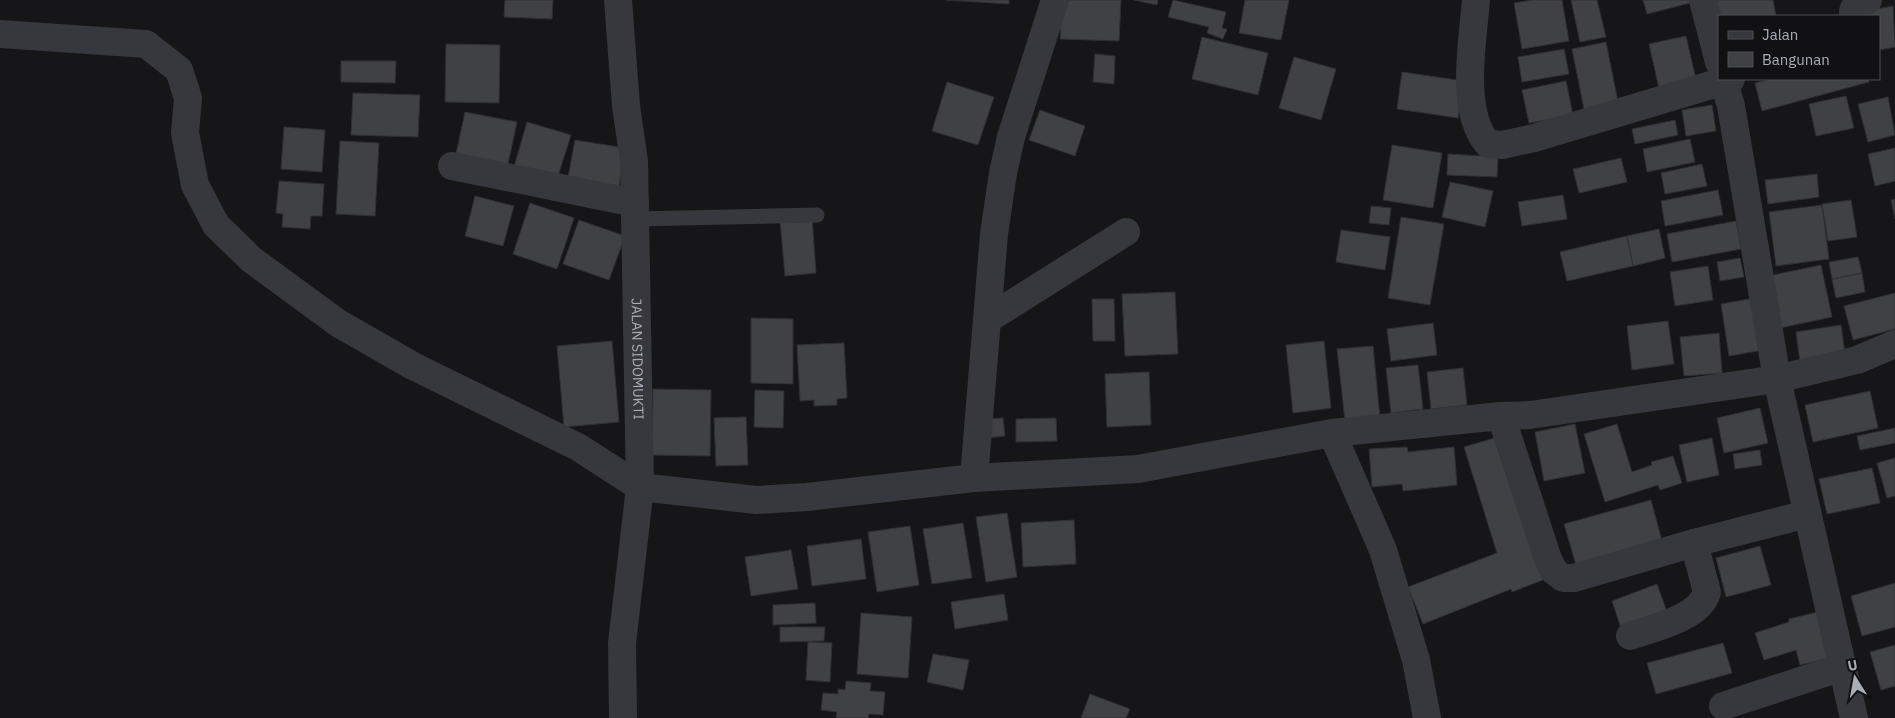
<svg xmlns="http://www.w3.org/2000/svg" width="1895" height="718" viewBox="0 0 1895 718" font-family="'IBM Plex Sans',sans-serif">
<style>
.building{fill:#404145;stroke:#303034}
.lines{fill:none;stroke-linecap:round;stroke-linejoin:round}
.service{stroke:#37383d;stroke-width:15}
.minor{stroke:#37383d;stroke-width:28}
.labels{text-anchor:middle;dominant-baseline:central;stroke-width:4;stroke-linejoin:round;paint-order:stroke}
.street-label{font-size:14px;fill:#a8adb8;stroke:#111113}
</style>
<rect width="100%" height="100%" fill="#161618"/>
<!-- building -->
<path class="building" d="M505 0H553L552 19 504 17Z
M946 0H1009V4Z
M1062 0H1121L1119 41 1060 39Z
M1134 0H1158L1157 5Z
M1173 0 1226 12 1222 28 1227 29 1223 39 1207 33 1209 27 1168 17Z
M1245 0H1289L1281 40 1239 33Z
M1532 0H1562L1569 41 1522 49 1514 3Z
M1571 0H1597L1606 37 1580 42Z
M1643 0H1689L1690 3 1647 14Z
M1705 0H1773L1776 16H1719Z
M1893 6 1895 47 1879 50V16H1860V12Z
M1686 36 1697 84 1660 93 1649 44Z
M1202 37 1268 53 1258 95 1192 79Z
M1606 42 1619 107 1585 114 1572 49Z
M446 44 500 45 499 103 445 102Z
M1564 49 1569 74 1522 82 1518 57Z
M1095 54 1115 56 1114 84 1093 82Z
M1294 57 1336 69 1321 120 1279 108Z
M341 61H396L395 83 341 82Z
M1402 72 1464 81 1458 118 1397 109Z
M1772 79H1868L1869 82 1762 111 1755 83Z
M1566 81 1573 115 1529 123 1522 90Z
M947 82 994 97 978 145 932 131Z
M353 93 420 95 418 137 351 135Z
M1846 96 1854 128 1816 136 1809 104Z
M1888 97 1895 135 1868 142 1858 104Z
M1712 105 1716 131 1686 136 1682 110Z
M1040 110 1085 126 1075 156 1029 140Z
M465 112 517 122 508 164 456 154Z
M1675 120 1678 135 1635 144 1632 129Z
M527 122 571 135 557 179 514 167Z
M284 127 325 130 322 172 281 169Z
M1690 139 1695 162 1647 172 1643 149Z
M575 140 625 148 618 192 567 183Z
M340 141 379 143 375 216 336 214Z
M1392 145 1442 153 1433 208 1383 200Z
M1895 148V181L1875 186 1868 154Z
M1448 154 1498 157 1497 177 1447 175Z
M1621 158 1627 182 1579 193 1573 169Z
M1702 164 1707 186 1665 194 1661 173Z
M1817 174 1819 197 1768 204 1765 180Z
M279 181 324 184 322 216H311L310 229 282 227 283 214 276 213Z
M1450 182 1493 191 1485 227 1442 217Z
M1718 190 1723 215 1665 226 1661 201Z
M1563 195 1567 219 1522 226 1518 202Z
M475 196 514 206 503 246 465 236Z
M1895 199V219L1891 200Z
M1851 200 1857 237 1828 241 1822 204Z
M530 203 574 218 557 269 513 254Z
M1822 205 1829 259 1776 266 1769 212Z
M1371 206 1391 208 1389 225 1369 223Z
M1401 217 1444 224 1430 305 1388 298Z
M812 218 816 273 785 276 780 220Z
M579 220 625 236 609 280 563 264Z
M1736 221 1741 249 1672 262 1667 234Z
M1659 229 1665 258 1633 266 1627 236Z
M1341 230 1390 237 1385 270 1336 262Z
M1627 236 1633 266 1567 281 1560 252Z
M1858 257 1862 273 1832 279 1829 262Z
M1740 258 1744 277 1720 281 1717 262Z
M1821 265 1832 317 1775 329 1764 277Z
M1708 266 1713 300 1675 306 1670 272Z
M1862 273 1865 292 1836 298 1832 279Z
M1175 292 1178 354 1125 356 1122 294Z
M1895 293V329L1853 340 1844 306Z
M1755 298 1763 350 1729 356 1721 304Z
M1092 299H1114L1115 341H1093Z
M751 318 793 319V384L751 383Z
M1668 321 1674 364 1632 370 1627 326Z
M1433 323 1437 355 1391 361 1387 329Z
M1841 325 1845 354 1800 362 1796 332Z
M1719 333 1722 373 1684 376 1680 337Z
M612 341 619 422 564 427 557 346Z
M1324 341 1331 408 1293 413 1286 345Z
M844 343 847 398 837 399V405L814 406V400L800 401 797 345Z
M1373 346 1380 418 1345 421 1337 349Z
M1418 365 1423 409 1391 413 1386 368Z
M1463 368 1467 405 1431 409 1427 372Z
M1149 372 1151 425 1107 427 1105 374Z
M653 389 711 390 710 456 652 455Z
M755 390 784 391 783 428 754 427Z
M1870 391 1878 428 1813 442 1805 405Z
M1760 408 1768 443 1724 453 1717 418Z
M746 417 748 465 716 466 714 418Z
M1003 418 1005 436 986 438 985 419Z
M1056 418 1057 441 1016 442V419Z
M1575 424 1585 473 1544 481 1535 432Z
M1617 424 1632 472 1652 465 1651 462 1673 456 1682 483 1660 490 1658 485 1605 502 1584 434Z
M1895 428V443L1860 450 1857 436Z
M1498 437 1548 578 1512 592 1511 589 1423 624 1408 587 1497 553 1464 447Z
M1712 438 1719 475 1687 482 1679 445Z
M1407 447 1408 452 1454 447 1457 485 1403 491 1402 484 1372 487 1369 449Z
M1760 450 1762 465 1735 469 1733 454Z
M1895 458V496L1887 498 1877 463Z
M1872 468 1880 503 1827 514 1819 479Z
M1651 500 1662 541 1576 565 1564 524Z
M1007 513 1017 577 986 582 976 517Z
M1074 520 1076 564 1023 567 1021 523Z
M963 523 972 578 932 584 923 529Z
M910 526 919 585 877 592 868 532Z
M861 539 866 579 812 586 807 546Z
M1760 546 1771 585 1726 597 1716 558Z
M791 550 798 589 751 596 745 557Z
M1895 583V627L1862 636 1851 596Z
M1657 584 1668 615 1622 631 1612 601Z
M1004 594 1008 620 955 629 951 602Z
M815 603 816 623 773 625V605Z
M1818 612 1829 658 1800 665 1796 650 1764 660 1755 633 1789 622V619Z
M861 613 912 617 908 678 857 674Z
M780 627H825L824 641 780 642Z
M808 642 832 643 830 682 806 680Z
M1723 643 1732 673 1656 694 1647 663Z
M1895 645V686L1881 690 1870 652Z
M933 654 969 660 963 690 927 682Z
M846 681 871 683 870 691 885 692 883 715 869 714 868 718H836L837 712 821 710 823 693 838 694V689L845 690Z
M1090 694 1130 709 1126 718H1081Z"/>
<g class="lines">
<!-- service -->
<path class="service" d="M635 219 817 215"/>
<!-- minor -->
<g class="minor">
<path id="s1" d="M618 0 626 106 634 161 640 487 622 643 623 718"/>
<path d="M1476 0C1473 40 1459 111 1488 144L1502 145 1534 138 1731 79"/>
<path d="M1703 0 1719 62"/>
<path d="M1853 16C1852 6 1859 2 1868 0"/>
<path d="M0 34 146 44 179 70 188 98 185 133 195 185 216 225 252 260 338 323 413 366 578 447 640 487 756 500 807 497 974 478 1138 469 1332 433 1501 416 1530 415 1777 379 1857 360 1895 344"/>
<path d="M1723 79 1731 106 1777 379 1854 718"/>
<path d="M452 166 635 203"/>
<path d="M988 319 1126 232"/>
<path d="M1501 416 1548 559 1554 571 1563 578H1574L1694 543 1807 514"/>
<path d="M1332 433 1383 550 1416 660 1427 718"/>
<path d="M974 478 994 234 1003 173 1011 137 1055 0"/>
<path d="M1630 636C1653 628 1700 618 1707 592L1694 543"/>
<path d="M1723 706 1843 667"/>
</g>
</g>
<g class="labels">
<!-- street labels -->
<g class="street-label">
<text stroke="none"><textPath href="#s1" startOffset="360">JALAN SIDOMUKTI</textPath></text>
</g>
</g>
<!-- legend -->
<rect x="1718" y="15" width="162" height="65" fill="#111113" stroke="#4d4f55"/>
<rect x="1728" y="31" width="25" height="8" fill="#37383d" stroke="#4d4f55"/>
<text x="1762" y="40" font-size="15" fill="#a8adb8">Jalan</text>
<rect x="1728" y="52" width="25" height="15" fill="#404145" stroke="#4d4f55"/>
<text x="1762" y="65" font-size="15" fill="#a8adb8">Bangunan</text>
<!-- north arrow -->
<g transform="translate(1855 678) rotate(349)" stroke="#111113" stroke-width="4" paint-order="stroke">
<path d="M0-4L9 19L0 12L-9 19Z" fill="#a8adb8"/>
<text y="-8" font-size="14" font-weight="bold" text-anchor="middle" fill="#a8adb8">U</text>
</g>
</svg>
